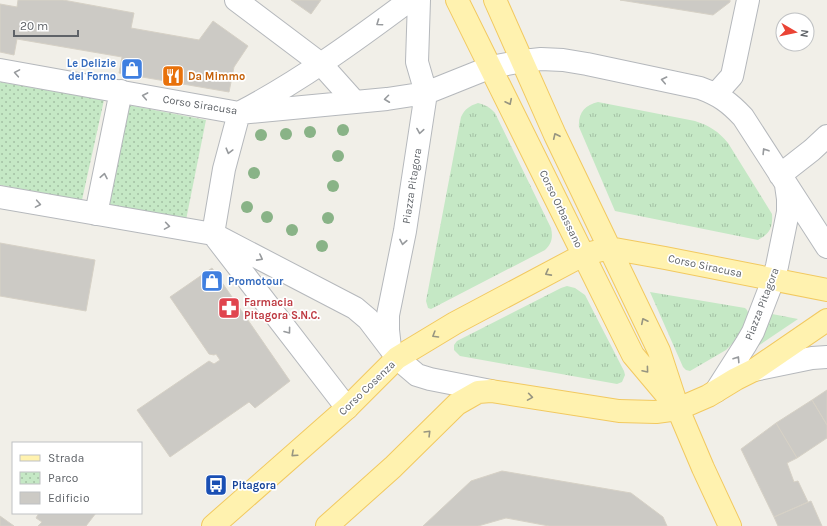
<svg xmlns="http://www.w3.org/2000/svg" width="827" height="526" viewBox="0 0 827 526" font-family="Karla,sans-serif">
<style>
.grass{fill:url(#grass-tufts)}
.park{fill:url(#park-dots)}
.building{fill:#cccac5;stroke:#d6d1c6}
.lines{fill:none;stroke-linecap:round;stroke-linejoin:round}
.minor-casing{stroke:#b5b8bc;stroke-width:24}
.major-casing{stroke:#f2c960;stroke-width:24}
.minor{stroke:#fff;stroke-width:22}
.major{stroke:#fff2af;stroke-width:22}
.tree{fill:#89b387}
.oneway{stroke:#979a9d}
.oneway2{stroke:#979581}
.labels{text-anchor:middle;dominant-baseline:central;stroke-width:3.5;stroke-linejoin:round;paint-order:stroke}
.shop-label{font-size:11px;font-weight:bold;fill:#366cbe;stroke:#fff;text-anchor:end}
.food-label{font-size:11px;font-weight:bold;fill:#c56008;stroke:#fff;text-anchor:start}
.street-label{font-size:11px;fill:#5f6368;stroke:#fff}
.health-label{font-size:11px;font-weight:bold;fill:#be3a42;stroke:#fff;text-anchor:start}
.transit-label{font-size:11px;font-weight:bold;fill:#164399;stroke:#fff;text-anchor:start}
</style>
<defs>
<pattern id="grass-tufts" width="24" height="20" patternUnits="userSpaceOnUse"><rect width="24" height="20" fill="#c5e8c5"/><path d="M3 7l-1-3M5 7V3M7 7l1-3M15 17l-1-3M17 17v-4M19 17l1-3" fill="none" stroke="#a3c0a4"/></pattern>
<pattern id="park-dots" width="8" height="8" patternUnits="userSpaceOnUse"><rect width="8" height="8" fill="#c5e8c5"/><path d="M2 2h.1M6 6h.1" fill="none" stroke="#a3c0a4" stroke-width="1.8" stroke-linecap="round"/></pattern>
</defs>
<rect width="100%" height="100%" fill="#f1efe8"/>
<!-- grass -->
<path class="grass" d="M598 102 695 121C710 126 718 131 728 143L772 214C773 227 770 234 758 240L615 211 579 127C578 113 585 105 598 102Z
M478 103C485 105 490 107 495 113L551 228C553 237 552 244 545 250L431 309 428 308 426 301 461 117C465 109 469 106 478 103Z
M567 286 575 288 585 295 624 371 625 375 622 382 617 384 460 356 454 350V345L457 341 561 288Z
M650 292 745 308 747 310 750 317 737 339 726 350 690 371 686 370 683 367Z
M772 314 798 319 755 348Z"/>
<!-- park -->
<path class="park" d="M0 82 104 100 82 200 0 185Z
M128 105 206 120 186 220 109 205Z"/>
<!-- building -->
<path class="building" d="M18 0H63L134 13 131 28 199 40 213 21 248 46 234 67 229 92 119 73 122 57 17 39 14 55 0 52V4L17 7Z
M291 0H321L311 14Z
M620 0H730V2L713 15Z
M0 243 95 260 86 311 0 296Z
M212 268 290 381 255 408 249 402 170 457 137 410 209 361 214 364 220 360 216 354 214 355 209 354 170 297Z
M827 390V425L812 400Z
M812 400 827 425V438L797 458 776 423Z
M776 423 797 458 787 463 794 482 798 481 808 502 774 517 741 449Z
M502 471 631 493 663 517 667 526H549L506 518 478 526H423L471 481Z
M811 501 822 526H778L774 517Z
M39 513H96L86 526H38L42 522 36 518Z
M0 516 14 526H0Z"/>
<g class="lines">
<!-- minor casing -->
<g class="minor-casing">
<path id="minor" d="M236 0 321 64 355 102
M419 0 417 62 426 93 405 231 388 315V330L390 348 397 358 417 375 430 379 491 391
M0 70 239 113 387 99 426 93 491 67 523 61 541 59 563 60 587 64 700 88C719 95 729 102 743 117L827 247
M716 94 732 76 748 0
M780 175 812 150 827 136
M0 197 213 234 355 308 368 319 390 348
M96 214 121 91
M754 370 812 358 827 357
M716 391 746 344 753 332 773 280 777 266 788 212V199L786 185
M347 408 213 234 224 169 239 113C300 81 355 41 410 0"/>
</g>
<!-- major casing -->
<g class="major-casing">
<path id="major" d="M457 0 633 355 670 399
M495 0 555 135 659 351 678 409 703 468 730 526
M213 526 347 408 397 358 455 323 583 255 609 248 665 258 827 290
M327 526 393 467 457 404 478 392 491 391 619 411 656 412 678 409 708 396 736 379 754 370 827 320"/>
</g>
<!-- minor -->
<use href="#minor" class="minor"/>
<!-- major -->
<use href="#major" class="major"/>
</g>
<!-- trees -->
<g class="tree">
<circle cx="343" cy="130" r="6"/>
<circle cx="310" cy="132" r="6"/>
<circle cx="286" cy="134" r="6"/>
<circle cx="261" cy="135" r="6"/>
<circle cx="338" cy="156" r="6"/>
<circle cx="254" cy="173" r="6"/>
<circle cx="333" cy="186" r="6"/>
<circle cx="247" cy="207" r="6"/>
<circle cx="267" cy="217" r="6"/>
<circle cx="328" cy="218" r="6"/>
<circle cx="292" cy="230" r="6"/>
<circle cx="322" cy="246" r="6"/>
</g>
<!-- one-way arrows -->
<defs><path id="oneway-chevron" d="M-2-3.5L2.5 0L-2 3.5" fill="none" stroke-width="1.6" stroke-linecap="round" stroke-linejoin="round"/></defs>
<g class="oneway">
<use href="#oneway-chevron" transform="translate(379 23) rotate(145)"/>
<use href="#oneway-chevron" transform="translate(17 73) rotate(-170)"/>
<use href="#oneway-chevron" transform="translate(664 80) rotate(-168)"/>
<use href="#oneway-chevron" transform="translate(145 96) rotate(-169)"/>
<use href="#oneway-chevron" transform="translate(387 99) rotate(173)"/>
<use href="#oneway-chevron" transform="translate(420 131) rotate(99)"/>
<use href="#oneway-chevron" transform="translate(229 151) rotate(105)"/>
<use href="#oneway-chevron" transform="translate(765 151) rotate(-122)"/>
<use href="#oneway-chevron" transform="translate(104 176) rotate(-79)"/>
<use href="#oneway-chevron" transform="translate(38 204) rotate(10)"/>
<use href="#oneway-chevron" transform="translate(167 226) rotate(9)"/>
<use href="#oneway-chevron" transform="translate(403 242) rotate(100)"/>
<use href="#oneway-chevron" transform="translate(260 258) rotate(28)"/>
<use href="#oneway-chevron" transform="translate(288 331) rotate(53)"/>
<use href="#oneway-chevron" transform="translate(737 359) rotate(-57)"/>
</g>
<g class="oneway2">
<use href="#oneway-chevron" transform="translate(509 102) rotate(64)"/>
<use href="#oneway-chevron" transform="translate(556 136) rotate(-115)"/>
<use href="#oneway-chevron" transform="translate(548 273) rotate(152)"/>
<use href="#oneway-chevron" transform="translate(644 321) rotate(-116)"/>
<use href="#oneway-chevron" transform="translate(435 335) rotate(149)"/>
<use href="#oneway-chevron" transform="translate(646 370) rotate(50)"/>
<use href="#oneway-chevron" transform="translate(530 397) rotate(9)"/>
<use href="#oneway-chevron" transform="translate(428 433) rotate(-45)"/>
<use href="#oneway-chevron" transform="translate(294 454) rotate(138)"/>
</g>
<!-- icons -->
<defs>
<g id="shop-square" transform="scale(1.15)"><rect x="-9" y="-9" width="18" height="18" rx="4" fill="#3f7fe0" stroke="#fff"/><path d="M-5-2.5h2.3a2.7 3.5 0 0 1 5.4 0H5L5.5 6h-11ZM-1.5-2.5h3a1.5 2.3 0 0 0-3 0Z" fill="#fff"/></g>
<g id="restaurant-square" transform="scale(1.15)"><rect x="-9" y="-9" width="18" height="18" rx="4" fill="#e8710a" stroke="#fff"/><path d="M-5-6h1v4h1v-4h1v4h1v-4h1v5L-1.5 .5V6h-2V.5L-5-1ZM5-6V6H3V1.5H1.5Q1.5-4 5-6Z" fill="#fff"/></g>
<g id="pharmacy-square" transform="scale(1.15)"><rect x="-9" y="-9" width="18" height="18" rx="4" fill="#e0444e" stroke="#fff"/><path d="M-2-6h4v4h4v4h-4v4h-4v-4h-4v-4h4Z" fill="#fff"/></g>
<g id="bus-square" transform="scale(1.15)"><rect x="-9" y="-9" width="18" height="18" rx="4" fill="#1a4fb4" stroke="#fff"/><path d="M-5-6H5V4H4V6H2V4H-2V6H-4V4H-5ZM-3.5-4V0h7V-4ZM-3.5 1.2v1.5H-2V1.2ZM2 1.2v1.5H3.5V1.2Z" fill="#fff"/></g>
</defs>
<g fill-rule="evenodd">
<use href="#shop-square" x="132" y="69"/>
<use href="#restaurant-square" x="173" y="76"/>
<use href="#shop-square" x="212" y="281"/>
<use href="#pharmacy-square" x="229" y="308"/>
<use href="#bus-square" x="216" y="485"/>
</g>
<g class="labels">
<!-- shop labels -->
<g class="shop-label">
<text x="116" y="63">Le Delizie<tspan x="116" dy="13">del Forno</tspan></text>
<text x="228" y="281" text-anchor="start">Promotour</text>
</g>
<!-- food labels -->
<g class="food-label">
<text x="188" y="76">Da Mimmo</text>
</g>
<!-- street labels -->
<g class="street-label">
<text transform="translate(200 105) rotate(9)">Corso Siracusa</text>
<text transform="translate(412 186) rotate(-81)">Piazza Pitagora</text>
<text transform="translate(561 209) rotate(64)">Corso Orbassano</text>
<text transform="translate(705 266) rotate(12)">Corso Siracusa</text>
<text transform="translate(762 304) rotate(-69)">Piazza Pitagora</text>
<text transform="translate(367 388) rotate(-44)">Corso Cosenza</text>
</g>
<!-- health labels -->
<g class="health-label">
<text x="244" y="302">Farmacia<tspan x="244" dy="13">Pitagora S.N.C.</tspan></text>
</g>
<!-- transit labels -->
<g class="transit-label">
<text x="232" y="485">Pitagora</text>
</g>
</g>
<!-- legend -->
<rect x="12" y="442" width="130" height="72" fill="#ffffff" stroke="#bfc1c3"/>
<rect x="20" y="455" width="20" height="6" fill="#fff2af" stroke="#bfc1c3"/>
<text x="48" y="462" font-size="12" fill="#5f6368">Strada</text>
<rect x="20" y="472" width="20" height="12" fill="url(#park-dots)" stroke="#bfc1c3"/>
<text x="48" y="482" font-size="12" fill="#5f6368">Parco</text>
<rect x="20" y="492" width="20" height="12" fill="#cccac5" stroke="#bfc1c3"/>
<text x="48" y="502" font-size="12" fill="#5f6368">Edificio</text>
<!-- north arrow -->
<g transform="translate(795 32) rotate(99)"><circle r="19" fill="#ffffff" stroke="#bfc1c3"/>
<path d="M0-3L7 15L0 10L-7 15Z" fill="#ea4335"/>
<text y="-6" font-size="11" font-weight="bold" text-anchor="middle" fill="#5f6368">N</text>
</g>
<!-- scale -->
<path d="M14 30v6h64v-6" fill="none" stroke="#5f6368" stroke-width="2"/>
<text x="20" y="30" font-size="12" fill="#5f6368" stroke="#ffffff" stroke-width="3" paint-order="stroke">20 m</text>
</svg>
